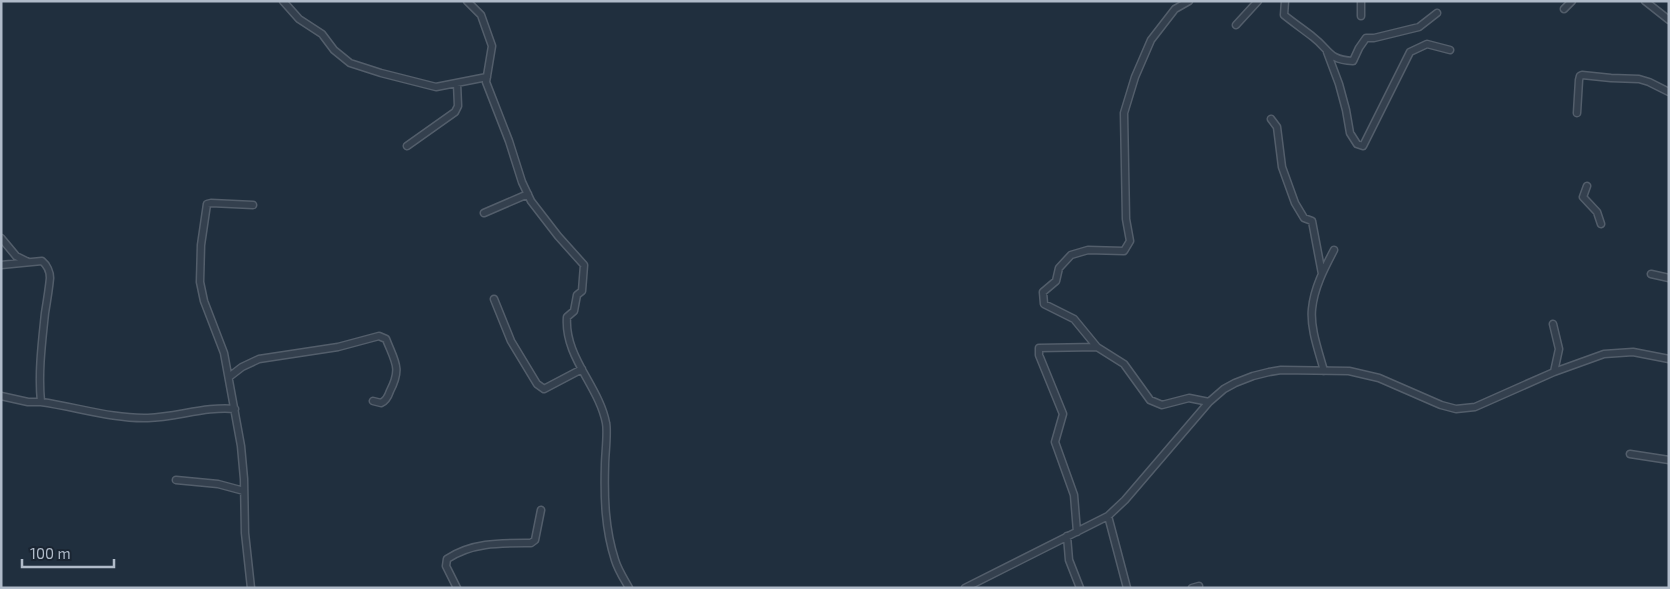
<svg xmlns="http://www.w3.org/2000/svg" width="1670" height="589" viewBox="0 0 1670 589" font-family="'Exo 2',sans-serif">
<style>
.lines{fill:none;stroke-linecap:round;stroke-linejoin:round}
.street-casing{stroke:#535e6b;stroke-width:9}
.street{stroke:#34404e;stroke-width:6}
</style>
<rect width="100%" height="100%" fill="#202f3e"/>
<g class="lines">
<!-- street casing -->
<g class="street-casing">
<path id="street" d="M283 1 299 19 322 34 334 50 350 63 381 73 436 87 487 77
M467 1 481 15 492 46 486 82 509 141 522 182 531 201 558 236 584 265 582 291 577 295 574 311 567 317C564 357 599 386 606 423 608 432 605 455 605 465 604 498 605 529 615 560 618 570 624 579 629 588
M1285 1 1284 15C1294 23 1304 30 1313 37 1330 50 1328 60 1353 61L1359 48 1366 38H1374L1419 27 1437 13
M1645 1 1669 20
M1564 9 1572 1
M1361 16V1
M1236 25 1258 1
M1327 52 1339 84 1346 110 1350 133 1357 144 1363 146 1410 52 1427 44 1450 50
M1577 113 1579 80 1580 76 1582 75 1611 78 1639 79 1649 82 1669 92
M1271 119 1277 127 1282 167 1295 203 1304 218 1312 221 1322 274
M407 146 455 112 458 106 457 83
M1587 186 1583 197 1597 212 1601 224
M484 213 528 194
M1 238 16 256 28 262
M1 265 42 261C47 265 50 272 50 278 49 289 47 301 45 313 42 342 38 373 41 402 77 407 112 419 148 418 177 417 207 406 235 409
M1651 274 1669 278
M494 299 511 341 537 384 544 389 582 369
M1553 324 1559 349 1554 372
M1097 347 1124 364 1150 400 1162 405 1189 398 1209 402
M1324 371C1319 352 1310 329 1312 309 1314 288 1324 269 1334 250
M229 377 242 367 259 359 338 347 379 336 386 339C395 362 402 368 390 391 388 397 386 401 381 403L373 401
M1 396 28 402H41
M1630 454 1669 460
M176 480 218 484 244 491
M1108 516 1127 588
M1077 532 1074 495 1055 442 1063 414 1039 355V348L1097 347 1074 319 1044 304 1043 292 1056 281 1059 268 1071 255 1088 250 1124 251 1130 241 1126 219 1124 113 1135 77 1151 40 1175 9 1189 1
M1067 536 1069 560 1080 588
M251 588 245 533 244 479 241 446 224 353 204 301 200 282 201 245 207 204 211 203 253 205
M457 588 446 566 447 559C472 542 502 543 531 543L535 540 541 510
M965 588 1108 516 1125 500 1209 402 1224 389 1235 383 1253 376 1269 372 1281 370 1349 371 1379 378 1441 405 1456 409 1475 407 1554 372 1604 354 1633 352 1669 359
M1192 588 1199 586"/>
</g>
<!-- street -->
<use href="#street" class="street"/>
</g>
<!-- border -->
<rect width="1670" height="589" fill="none" stroke="#b0bbc9" stroke-width="5"/>
<!-- scale -->
<path d="M22 559v8h92v-8" fill="none" stroke="#b0bbc9" stroke-width="2.5"/>
<text x="30" y="559" font-size="15" fill="#b0bbc9" stroke="#1a2532" stroke-width="4" paint-order="stroke">100 m</text>
</svg>
